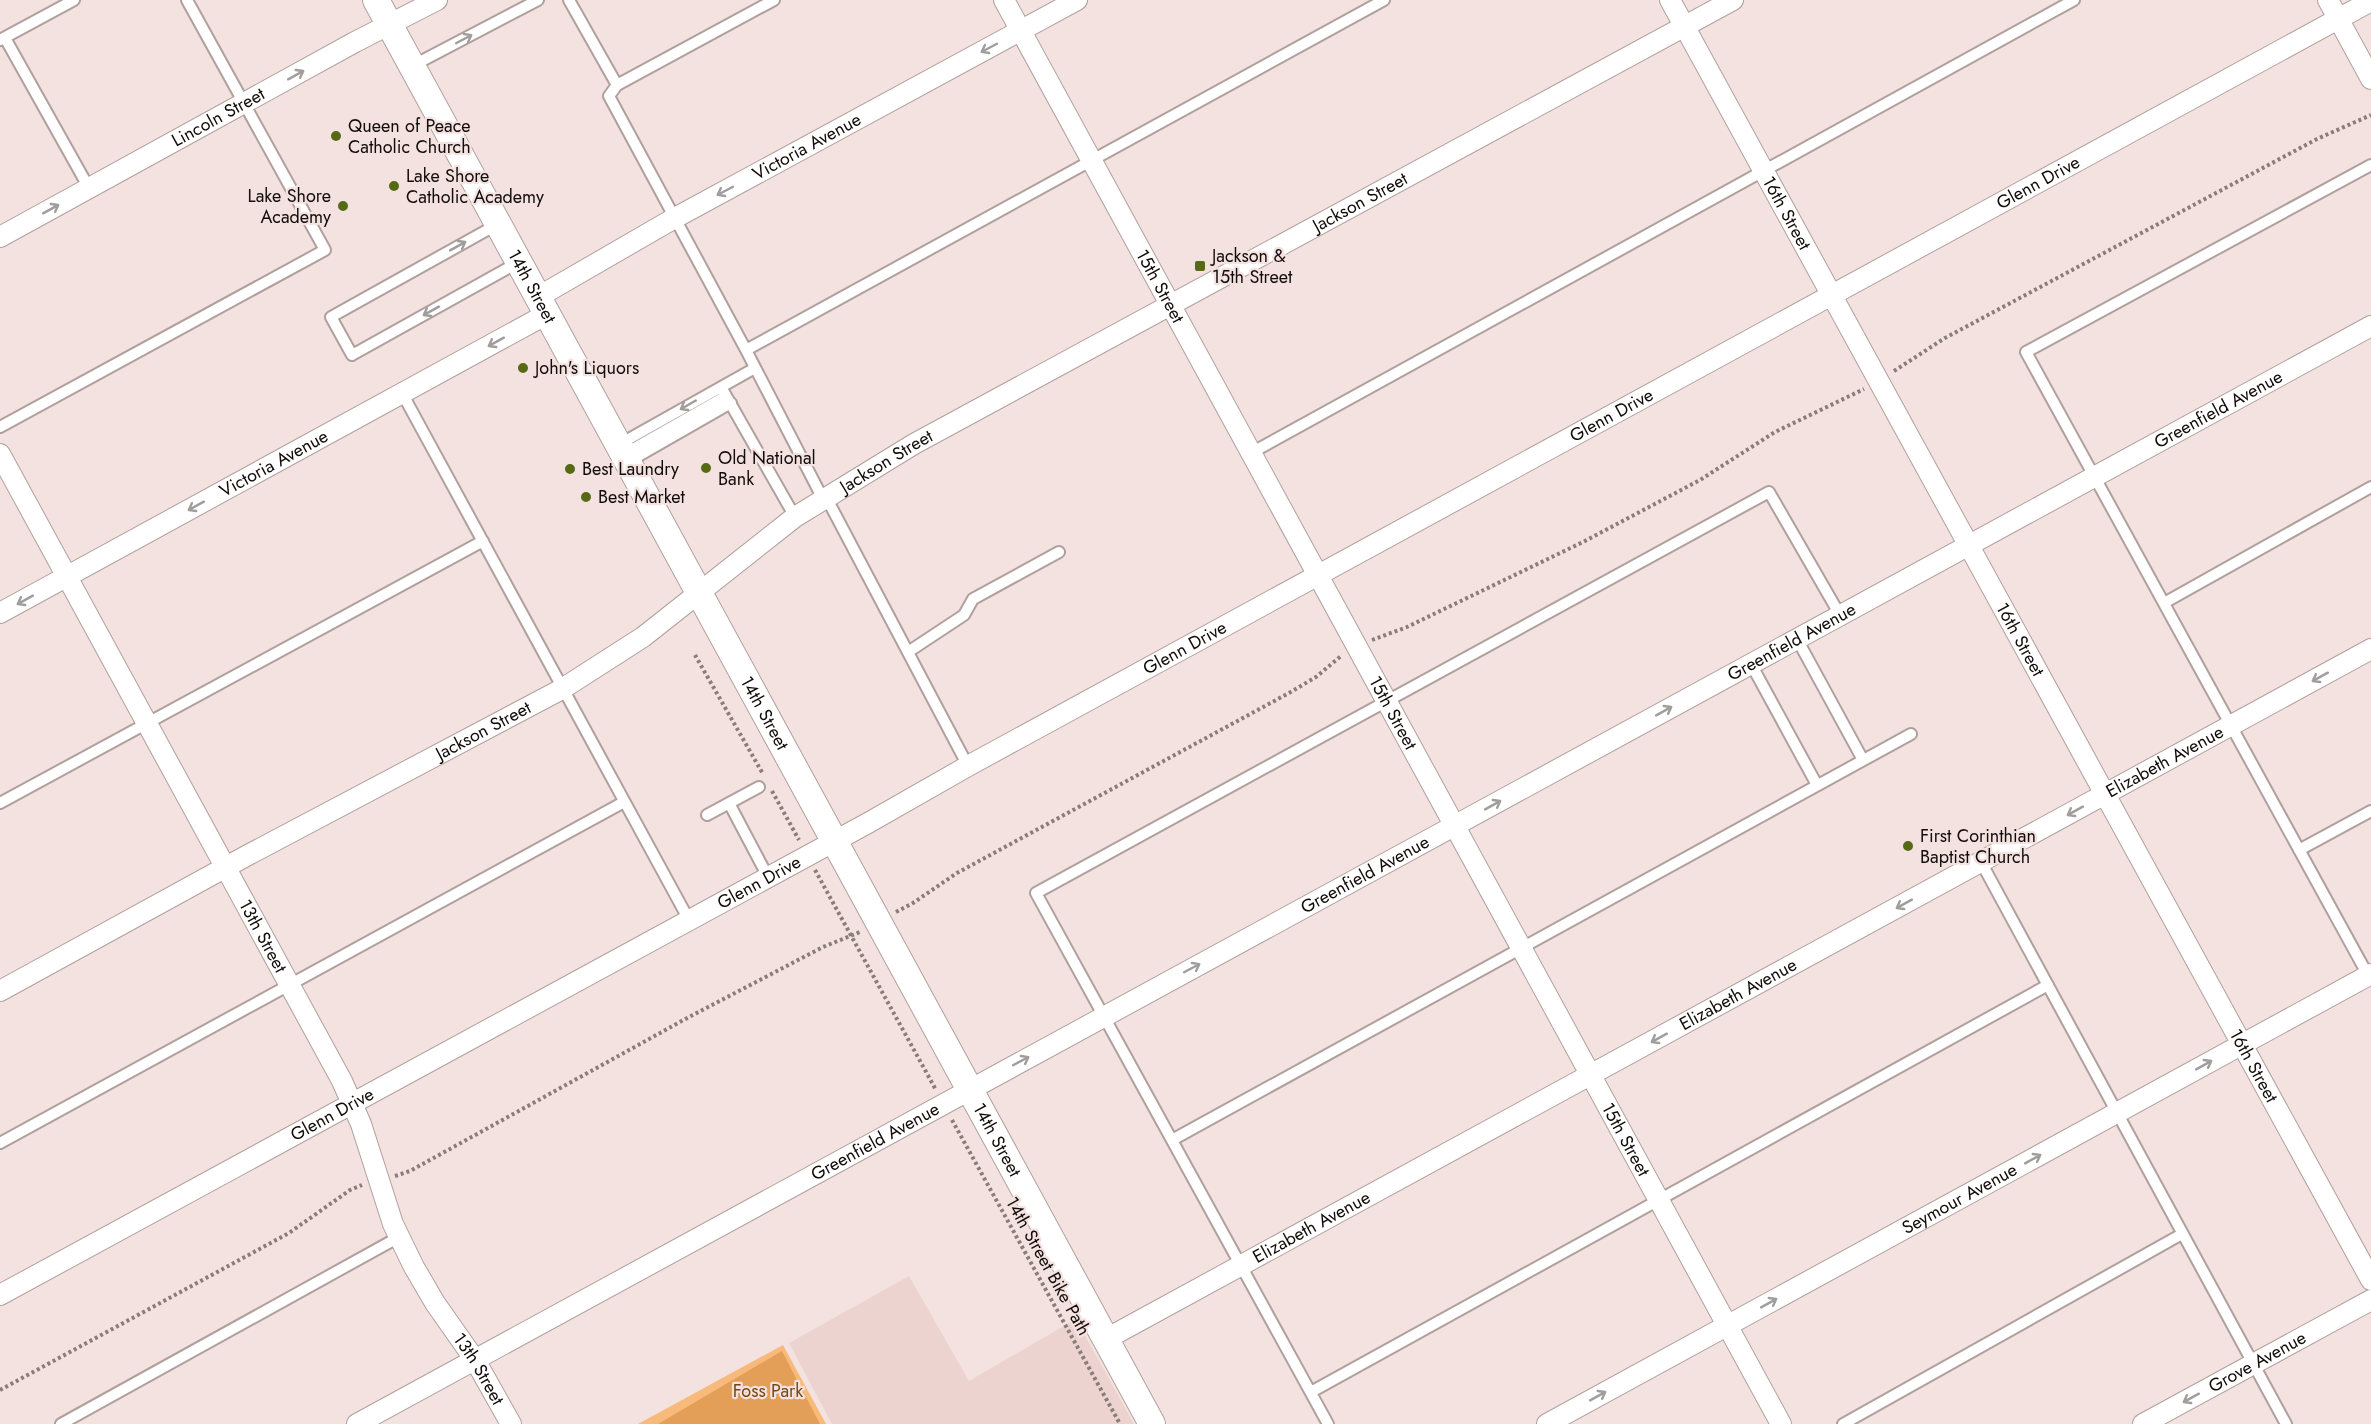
<svg xmlns="http://www.w3.org/2000/svg" width="2371" height="1424" viewBox="0 0 2371 1424" font-family="Jost,sans-serif">
<style>
.built{fill:#edd3cf}
.green{fill:#f8ba7b}
.forest{fill:#e39f57}
.lines{fill:none;stroke-linecap:round;stroke-linejoin:round}
.service-casing{stroke:#b0a09d;stroke-width:14}
.minor-casing{stroke:#b0a09d;stroke-width:22}
.tertiary-casing{stroke:#b0a09d;stroke-width:28}
.path{stroke:#897d7b;stroke-width:4;stroke-dasharray:3 3;stroke-linecap:butt}
.service{stroke:#fff;stroke-width:10}
.minor{stroke:#fff;stroke-width:20}
.tertiary{stroke:#fff;stroke-width:26}
.oneway{stroke:#a09d9d}
.poi-dot{fill:#566915;stroke:#f3e2df;stroke-width:2}
.labels{text-anchor:middle;dominant-baseline:central;stroke-width:4.5;stroke-linejoin:round;paint-order:stroke}
.street-label{font-size:18px;fill:#110b0a;stroke:#f3e2df}
.poi-label{font-size:18px;fill:#110b0a;stroke:#f3e2df;text-anchor:start}
.park-label{font-size:18px;fill:#764812;stroke:#f3e2df}
</style>
<rect width="100%" height="100%" fill="#f3e2df"/>
<!-- built -->
<path class="built" d="M909 1276 969 1381 1076 1319 1134 1424H832L789 1343Z"/>
<!-- green -->
<path class="green" d="M783 1345 826 1424H638Z"/>
<!-- forest -->
<path class="forest" d="M782 1351 820 1424H658Z"/>
<g class="lines">
<!-- service casing -->
<g class="service-casing">
<path id="service" d="M569 0 617 85
M774 0 617 85 609 96 746 350 823 499
M5 38 89 188
M0 40 74 0
M412 66 538 0
M498 224 331 317 352 355 519 262
M746 350 1384 0
M721 387 795 517
M402 393 689 920
M0 427 325 250 187 0
M618 445 755 368
M1251 453 2074 0
M624 454 726 396
M628 462 731 403
M826 497 968 766
M2164 603 2371 487
M1797 639 1863 760
M908 652 964 615 973 599 1059 552
M1751 664 1817 785
M0 803 483 541
M729 803 768 877
M707 815 759 787
M2299 850 2371 811
M1981 862 2286 1424
M2370 979 2026 352 2371 165
M1172 1140 1911 734
M0 1143 624 802
M1311 1392 2048 985
M61 1424 399 1237
M1328 1424 1036 893 1769 492 1840 615
M1843 1424 2182 1234"/>
</g>
<!-- minor casing -->
<g class="minor-casing">
<g id="minor">
<path id="s1" d="M1004 0 1781 1424"/>
<path id="s2" d="M1670 0 2371 1280"/>
<path d="M2328 0 2371 79"/>
<path id="s3" d="M0 237 355 42 437 0"/>
<path id="s4" d="M538 297 673 219 1077 0"/>
<path id="s5" d="M0 454 342 1081 361 1124 393 1224 414 1267 435 1303 475 1360 511 1424"/>
<path id="s6" d="M0 613 547 314"/>
<path id="s7" d="M0 991 248 855 562 689 643 637 795 517 914 444 1733 0"/>
<path id="s8" d="M0 1295 868 823 968 766 2371 1"/>
<path id="s9" d="M1106 1339 2371 649"/>
<path id="s10" d="M357 1424 2371 326"/>
<path id="s11" d="M1547 1424 2371 974"/>
<path id="s12" d="M2143 1424 2371 1300"/>
</g>
</g>
<!-- tertiary casing -->
<g class="tertiary-casing">
<g id="tertiary">
<path id="s13" d="M376 0 1152 1424"/>
</g>
</g>
<!-- path -->
<path class="path" d="M1894 371 1945 338 2317 139 2371 115
M1372 640 1407 627 1583 542 1700 480 1775 432 1864 389
M695 655 763 774
M772 791 799 840
M815 870 936 1090
M896 912 913 903 957 873 1289 693 1316 677 1341 656
M952 1120 1120 1424
M395 1176 410 1171 689 1017 823 947 860 932
M0 1390 289 1233 350 1190 362 1185"/>
<!-- service -->
<use href="#service" class="service"/>
<!-- minor -->
<use href="#minor" class="minor"/>
<!-- tertiary -->
<use href="#tertiary" class="tertiary"/>
</g>
<!-- one-way arrows -->
<defs><path id="oneway-shaft" d="M-6 0H5M1.5-3L5.5 0L1.5 3" fill="none" stroke-width="1.6" stroke-linecap="round" stroke-linejoin="round" transform="scale(1.5)"/></defs>
<g class="oneway">
<use href="#oneway-shaft" transform="translate(464 39) rotate(-28)"/>
<use href="#oneway-shaft" transform="translate(989 48) rotate(152)"/>
<use href="#oneway-shaft" transform="translate(296 75) rotate(-29)"/>
<use href="#oneway-shaft" transform="translate(725 191) rotate(152)"/>
<use href="#oneway-shaft" transform="translate(51 209) rotate(-29)"/>
<use href="#oneway-shaft" transform="translate(458 246) rotate(-29)"/>
<use href="#oneway-shaft" transform="translate(431 311) rotate(151)"/>
<use href="#oneway-shaft" transform="translate(496 342) rotate(151)"/>
<use href="#oneway-shaft" transform="translate(688 405) rotate(150)"/>
<use href="#oneway-shaft" transform="translate(196 506) rotate(151)"/>
<use href="#oneway-shaft" transform="translate(25 600) rotate(151)"/>
<use href="#oneway-shaft" transform="translate(2320 677) rotate(151)"/>
<use href="#oneway-shaft" transform="translate(1664 711) rotate(-29)"/>
<use href="#oneway-shaft" transform="translate(1493 805) rotate(-29)"/>
<use href="#oneway-shaft" transform="translate(2075 811) rotate(151)"/>
<use href="#oneway-shaft" transform="translate(1904 904) rotate(151)"/>
<use href="#oneway-shaft" transform="translate(1192 968) rotate(-28)"/>
<use href="#oneway-shaft" transform="translate(1659 1038) rotate(151)"/>
<use href="#oneway-shaft" transform="translate(1021 1061) rotate(-28)"/>
<use href="#oneway-shaft" transform="translate(2204 1065) rotate(-29)"/>
<use href="#oneway-shaft" transform="translate(2033 1159) rotate(-29)"/>
<use href="#oneway-shaft" transform="translate(1769 1303) rotate(-29)"/>
<use href="#oneway-shaft" transform="translate(1598 1396) rotate(-29)"/>
<use href="#oneway-shaft" transform="translate(2191 1398) rotate(151)"/>
</g>
<!-- markers -->
<g class="poi-dot">
<circle cx="336" cy="136" r="6"/>
<circle cx="394" cy="186" r="6"/>
<circle cx="343" cy="206" r="6"/>
<rect x="1194" y="260" width="12" height="12" rx="3"/>
<circle cx="523" cy="368" r="6"/>
<circle cx="706" cy="468" r="6"/>
<circle cx="570" cy="469" r="6"/>
<circle cx="586" cy="497" r="6"/>
<circle cx="1908" cy="846" r="6"/>
</g>
<g class="labels">
<!-- street labels -->
<g class="street-label">
<text stroke="none"><textPath href="#s3" startOffset="249">Lincoln Street</textPath></text>
<text stroke="none"><textPath href="#s4" startOffset="308">Victoria Avenue</textPath></text>
<text stroke="none"><textPath href="#s8" startOffset="2322">Glenn Drive</textPath></text>
<text stroke="none"><textPath href="#s7" startOffset="1575">Jackson Street</textPath></text>
<text stroke="none"><textPath href="#s2" startOffset="243">16th Street</textPath></text>
<text stroke="none"><textPath href="#s13" startOffset="326">14th Street</textPath></text>
<text stroke="none"><textPath href="#s1" startOffset="326">15th Street</textPath></text>
<text stroke="none"><textPath href="#s10" startOffset="2120">Greenfield Avenue</textPath></text>
<text stroke="none"><textPath href="#s8" startOffset="1836">Glenn Drive</textPath></text>
<text stroke="none"><textPath href="#s7" startOffset="1035">Jackson Street</textPath></text>
<text stroke="none"><textPath href="#s6" startOffset="312">Victoria Avenue</textPath></text>
<text stroke="none"><textPath href="#s2" startOffset="729">16th Street</textPath></text>
<text stroke="none"><textPath href="#s10" startOffset="1634">Greenfield Avenue</textPath></text>
<text stroke="none"><textPath href="#s8" startOffset="1350">Glenn Drive</textPath></text>
<text stroke="none"><textPath href="#s13" startOffset="812">14th Street</textPath></text>
<text stroke="none"><textPath href="#s1" startOffset="812">15th Street</textPath></text>
<text stroke="none"><textPath href="#s7" startOffset="549">Jackson Street</textPath></text>
<text stroke="none"><textPath href="#s9" startOffset="1206">Elizabeth Avenue</textPath></text>
<text stroke="none"><textPath href="#s10" startOffset="1148">Greenfield Avenue</textPath></text>
<text stroke="none"><textPath href="#s8" startOffset="864">Glenn Drive</textPath></text>
<text stroke="none"><textPath href="#s5" startOffset="549">13th Street</textPath></text>
<text stroke="none"><textPath href="#s9" startOffset="720">Elizabeth Avenue</textPath></text>
<text stroke="none"><textPath href="#s2" startOffset="1215">16th Street</textPath></text>
<text stroke="none"><textPath href="#s8" startOffset="378">Glenn Drive</textPath></text>
<text stroke="none"><textPath href="#s13" startOffset="1298">14th Street</textPath></text>
<text stroke="none"><textPath href="#s1" startOffset="1298">15th Street</textPath></text>
<text stroke="none"><textPath href="#s10" startOffset="590">Greenfield Avenue</textPath></text>
<text stroke="none"><textPath href="#s11" startOffset="470">Seymour Avenue</textPath></text>
<text stroke="none"><textPath href="#s9" startOffset="234">Elizabeth Avenue</textPath></text>
<text transform="translate(1048 1266) rotate(61)">14th Street Bike Path</text>
<text stroke="none"><textPath href="#s12" startOffset="130">Grove Avenue</textPath></text>
<text stroke="none"><textPath href="#s5" startOffset="1035">13th Street</textPath></text>
</g>
<!-- poi labels -->
<g class="poi-label">
<text x="348" y="126">Queen of Peace<tspan x="348" dy="21">Catholic Church</tspan></text>
<text x="406" y="176">Lake Shore<tspan x="406" dy="21">Catholic Academy</tspan></text>
<text x="331" y="196" text-anchor="end">Lake Shore<tspan x="331" dy="21">Academy</tspan></text>
<text x="1212" y="256">Jackson &amp;<tspan x="1212" dy="21">15th Street</tspan></text>
<text x="535" y="368">John's Liquors</text>
<text x="718" y="458">Old National<tspan x="718" dy="21">Bank</tspan></text>
<text x="582" y="469">Best Laundry</text>
<text x="598" y="497">Best Market</text>
<text x="1920" y="836">First Corinthian<tspan x="1920" dy="21">Baptist Church</tspan></text>
</g>
<!-- park labels -->
<g class="park-label">
<text x="768" y="1391">Foss Park</text>
</g>
</g>
</svg>
